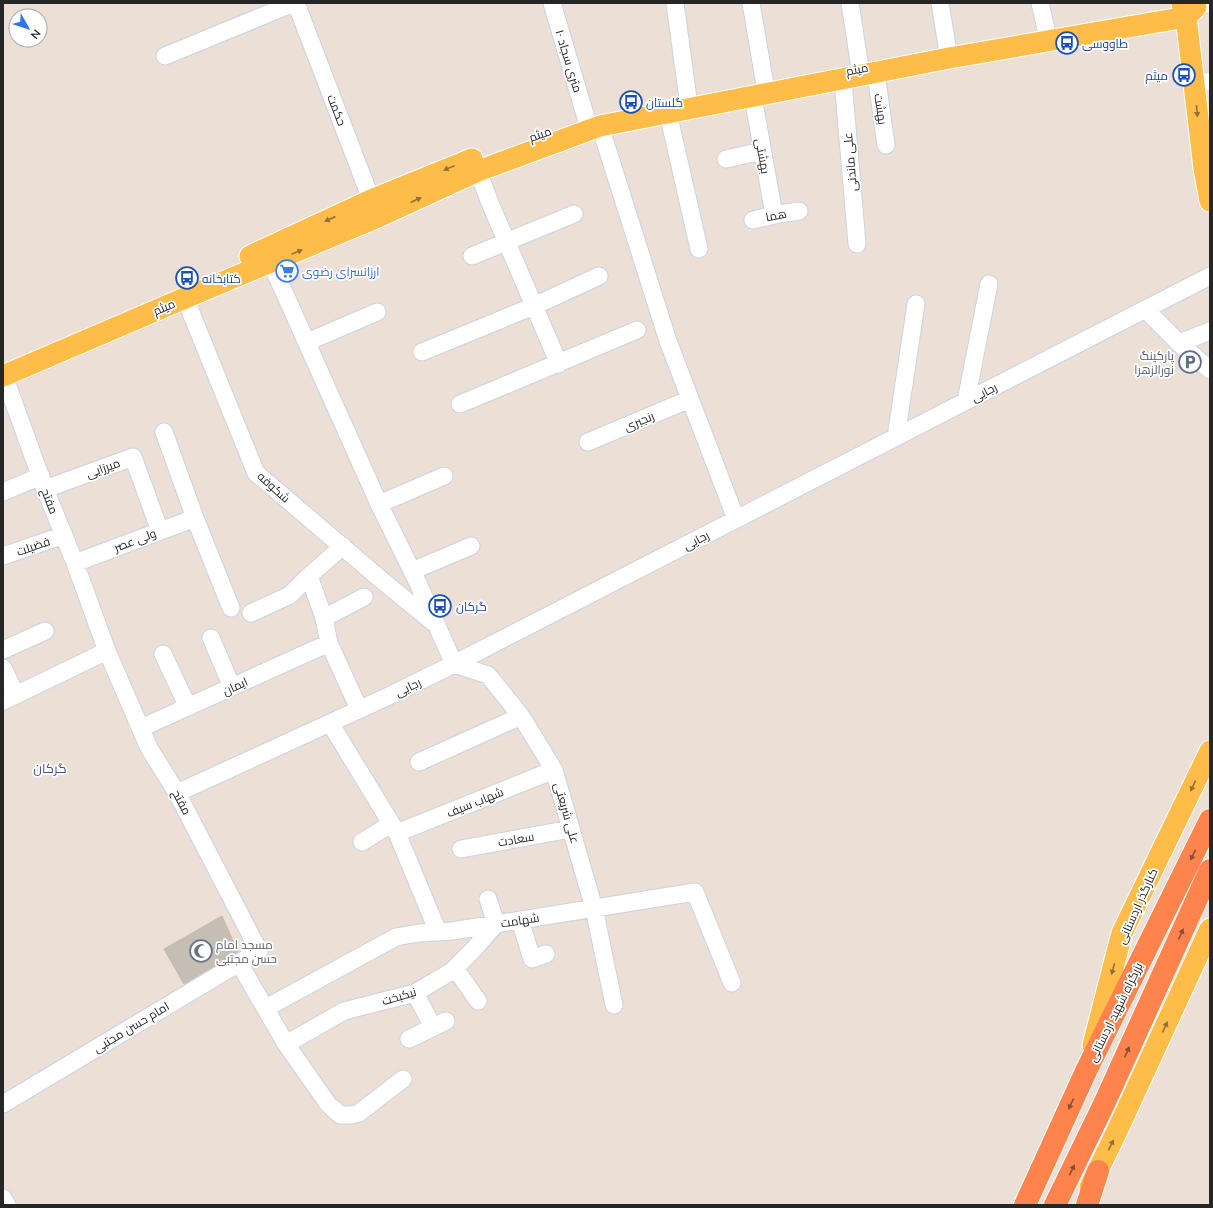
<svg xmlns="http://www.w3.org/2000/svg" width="1213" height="1208" viewBox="0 0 1213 1208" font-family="Mulish,Cairo,sans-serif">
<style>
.building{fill:#c5beb5;stroke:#c6bbb0}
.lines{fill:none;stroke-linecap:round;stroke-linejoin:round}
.minor-casing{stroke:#cbd2e2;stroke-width:19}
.major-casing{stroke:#fff;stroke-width:23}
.highway-casing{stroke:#fff;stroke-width:24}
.minor{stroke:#fff;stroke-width:17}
.major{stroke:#febc48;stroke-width:21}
.highway{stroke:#ff834d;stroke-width:22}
.oneway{fill:#927137}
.oneway2{fill:#885038}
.labels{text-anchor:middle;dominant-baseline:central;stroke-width:3.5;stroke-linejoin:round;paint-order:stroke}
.transit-label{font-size:12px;fill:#164399;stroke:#fff;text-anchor:start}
.street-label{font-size:12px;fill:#262626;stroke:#fff}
.shop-label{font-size:12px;fill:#366cbe;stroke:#fff;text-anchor:start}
.service-label{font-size:12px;fill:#4e5e75;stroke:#fff;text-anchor:end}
.worship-label{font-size:12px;fill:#5b616d;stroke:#fff;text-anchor:start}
.neighbourhood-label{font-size:13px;fill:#43547b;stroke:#fff}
</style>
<rect width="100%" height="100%" fill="#ebdfd6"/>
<!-- building -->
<path class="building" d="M222 916 238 952 184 984 164 949Z"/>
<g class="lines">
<!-- minor casing -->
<g class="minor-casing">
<path id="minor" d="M296 3 376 212
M552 3 586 118
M675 3 688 99
M751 3 765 85
M850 3 860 68
M940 3 949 58
M1040 3 1046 29
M1196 7 1210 3
M165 56 294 3
M876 73 886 145
M843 80 857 244
M1207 82 1210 81
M753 97 774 215
M668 113 699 249
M600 126 668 341 736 519
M726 159 762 151
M478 171 490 203 559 364
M753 220 779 214 799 211
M472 256 574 214
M271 263 379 504 417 581 454 664
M185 298 256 473 385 583 434 623
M1145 309 1179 343 1210 370
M307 342 377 312
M1179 343 1210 331
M422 352 534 306 599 276
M3 373 45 489 75 563 107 651 149 748 177 793 259 951 3 1104
M966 401 989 284
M460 404 637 330
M164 432 195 518 231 608
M896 437 916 304
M588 442 690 399
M45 489 133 457 160 531
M3 492 41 476
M379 504 444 476
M3 556 64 535
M75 563 195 518
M412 571 471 546
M309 576 343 546
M251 613 290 595 309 576 324 618 329 643 359 709
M324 618 364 597
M211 638 232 687
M3 650 45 631
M163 654 188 707
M454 664 488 675 521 716 554 770 594 908 614 1005
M3 668 16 695
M3 701 107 651
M330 723 397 833 438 932
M141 728 329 643
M419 762 521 716
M177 793 391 695 454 664 1210 276
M397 833 554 770
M362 842 391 824
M461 849 571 829
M520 920 532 959 546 954
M239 963 286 1044 328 1104 340 1115H351L359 1113 403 1079
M455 968 478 1001
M415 993 433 1027
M266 1008 396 937 419 933 452 931 695 892 732 983
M409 1039 446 1021
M286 1044 344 1011 415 993 452 971 474 949 496 924 488 899
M3 1198 7 1205"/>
</g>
<!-- major casing -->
<g class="major-casing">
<path id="major" d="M1182 4 1186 17 1204 168 1210 201
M250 256 371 200 472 159
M3 376 185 298 378 217 478 171 600 126 949 58 1186 17 1196 7
M1093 1045 1122 933 1210 751
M1090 1187 1118 1129 1210 929"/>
</g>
<!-- highway casing -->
<g class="highway-casing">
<path id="highway" d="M1025 1205 1087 1069 1210 820
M1055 1205 1104 1104 1210 870
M1087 1205 1098 1171"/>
</g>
<!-- minor -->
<use href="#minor" class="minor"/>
<!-- major -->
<use href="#major" class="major"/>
<!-- highway -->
<use href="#highway" class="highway"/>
</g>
<!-- one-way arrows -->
<defs><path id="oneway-solid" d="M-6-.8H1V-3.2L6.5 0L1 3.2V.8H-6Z"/></defs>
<g class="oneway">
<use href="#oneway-solid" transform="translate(1197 111) rotate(85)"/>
<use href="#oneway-solid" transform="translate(449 168) rotate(158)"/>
<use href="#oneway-solid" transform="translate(416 200) rotate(-25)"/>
<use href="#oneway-solid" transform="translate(330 219) rotate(155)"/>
<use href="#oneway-solid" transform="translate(297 252) rotate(-23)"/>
<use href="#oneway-solid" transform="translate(1193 786) rotate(116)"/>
<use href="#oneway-solid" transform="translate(1113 969) rotate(105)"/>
<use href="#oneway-solid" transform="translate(1165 1027) rotate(-65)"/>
<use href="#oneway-solid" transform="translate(1111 1145) rotate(-64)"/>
</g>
<g class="oneway2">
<use href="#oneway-solid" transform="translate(1193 855) rotate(116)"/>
<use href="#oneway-solid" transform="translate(1181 934) rotate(-66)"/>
<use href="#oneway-solid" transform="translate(1127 1052) rotate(-66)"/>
<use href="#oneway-solid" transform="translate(1071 1104) rotate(115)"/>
<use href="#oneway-solid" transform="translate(1072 1170) rotate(-64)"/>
</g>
<!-- icons -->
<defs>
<g id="bus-ring" transform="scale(1.15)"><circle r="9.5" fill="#fff" stroke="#1a4fb4" stroke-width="1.5"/><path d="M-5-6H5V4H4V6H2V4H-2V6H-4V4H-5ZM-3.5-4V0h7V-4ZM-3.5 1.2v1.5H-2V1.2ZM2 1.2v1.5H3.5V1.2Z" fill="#1a4fb4"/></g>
<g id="supermarket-ring" transform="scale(1.15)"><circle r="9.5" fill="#fff" stroke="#3f7fe0" stroke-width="1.5"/><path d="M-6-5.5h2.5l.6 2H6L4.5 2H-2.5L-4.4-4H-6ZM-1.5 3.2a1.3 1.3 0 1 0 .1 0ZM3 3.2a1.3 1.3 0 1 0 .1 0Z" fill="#3f7fe0"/></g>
<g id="parking-ring" transform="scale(1.15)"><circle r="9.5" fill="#fff" stroke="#5c6f8a" stroke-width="1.5"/><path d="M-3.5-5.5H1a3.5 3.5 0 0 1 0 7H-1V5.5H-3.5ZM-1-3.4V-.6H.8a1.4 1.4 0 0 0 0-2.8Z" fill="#5c6f8a"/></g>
<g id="mosque-ring" transform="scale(1.15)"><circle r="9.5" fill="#fff" stroke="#6b7280" stroke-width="1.5"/><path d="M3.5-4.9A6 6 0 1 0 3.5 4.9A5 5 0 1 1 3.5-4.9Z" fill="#6b7280"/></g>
</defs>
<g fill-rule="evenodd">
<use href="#bus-ring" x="1067" y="43"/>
<use href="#bus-ring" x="1184" y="75"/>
<use href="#bus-ring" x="631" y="102"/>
<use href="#supermarket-ring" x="287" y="271"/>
<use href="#bus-ring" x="187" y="278"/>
<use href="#parking-ring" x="1190" y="362"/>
<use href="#bus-ring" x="440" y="606"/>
<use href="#mosque-ring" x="201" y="951"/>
</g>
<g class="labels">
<!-- transit labels -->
<g class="transit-label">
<text x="1082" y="43">طاووسی</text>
<text x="1168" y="75" text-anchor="end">میثم</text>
<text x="646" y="102">گلستان</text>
<text x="202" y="278">کتابخانه</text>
<text x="456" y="606">گرکان</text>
</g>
<!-- street labels -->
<g class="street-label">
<text transform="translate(569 61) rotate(73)">۱۰ متری سجاد</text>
<text transform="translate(857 69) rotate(-10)">میثم</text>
<text transform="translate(881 109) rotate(82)">بهشت</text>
<text transform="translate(337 110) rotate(69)">حکمت</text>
<text transform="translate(540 134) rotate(-19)">میثم</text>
<text transform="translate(763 156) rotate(80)">بهشتی</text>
<text transform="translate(850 162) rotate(-95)">علی ماندنی</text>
<text transform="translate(776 215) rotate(-11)">هما</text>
<text transform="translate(164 307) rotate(-23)">میثم</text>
<text transform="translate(984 392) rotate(-27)">رجایی</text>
<text transform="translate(639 421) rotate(-23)">رنجبری</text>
<text transform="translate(103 468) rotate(-20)">میرزایی</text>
<text transform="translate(274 487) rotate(42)">شکوفه</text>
<text transform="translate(50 501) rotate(69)">مفتح</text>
<text transform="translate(135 540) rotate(-21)">ولی عصر</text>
<text transform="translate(696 540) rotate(-27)">رجایی</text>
<text transform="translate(33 546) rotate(-19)">فضیلت</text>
<text transform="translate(235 686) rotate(-24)">ایمان</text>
<text transform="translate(408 687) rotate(-26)">رجایی</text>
<text transform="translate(182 802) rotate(62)">مفتح</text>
<text transform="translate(475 802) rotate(-22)">شهاب سیف</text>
<text transform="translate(567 813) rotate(74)">علی شریعتی</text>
<text transform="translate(516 839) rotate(-10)">سعادت</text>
<text transform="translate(1137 906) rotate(-66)">کنارگذر اردستانی</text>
<text transform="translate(520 920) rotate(-9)">شهامت</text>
<text transform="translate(399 996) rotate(-16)">نیکبخت</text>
<text transform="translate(1115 1012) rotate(-64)">بزرگراه شهید اردستانی</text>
<text transform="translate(131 1027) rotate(-31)">امام حسن مجتبی</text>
</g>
<!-- shop labels -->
<g class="shop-label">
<text x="302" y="271">ارزانسرای رضوی</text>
</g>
<!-- service labels -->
<g class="service-label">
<text x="1174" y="355">پارکینگ<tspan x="1174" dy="14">نورالزهرا</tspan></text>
</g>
<!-- worship labels -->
<g class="worship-label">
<text x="216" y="944">مسجد امام<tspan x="216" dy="14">حسن مجتبی</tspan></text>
</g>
<!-- neighbourhood labels -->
<g class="neighbourhood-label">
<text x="50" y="768">گرکان</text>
</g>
</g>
<!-- border -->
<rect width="1213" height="1208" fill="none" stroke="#262626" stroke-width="8"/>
<!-- north arrow -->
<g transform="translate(28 28) rotate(129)"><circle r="19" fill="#ffffff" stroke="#a8a8a8"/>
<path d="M0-3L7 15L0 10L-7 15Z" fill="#2f71ff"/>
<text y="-6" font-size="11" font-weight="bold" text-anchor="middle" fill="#262626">N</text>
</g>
</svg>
